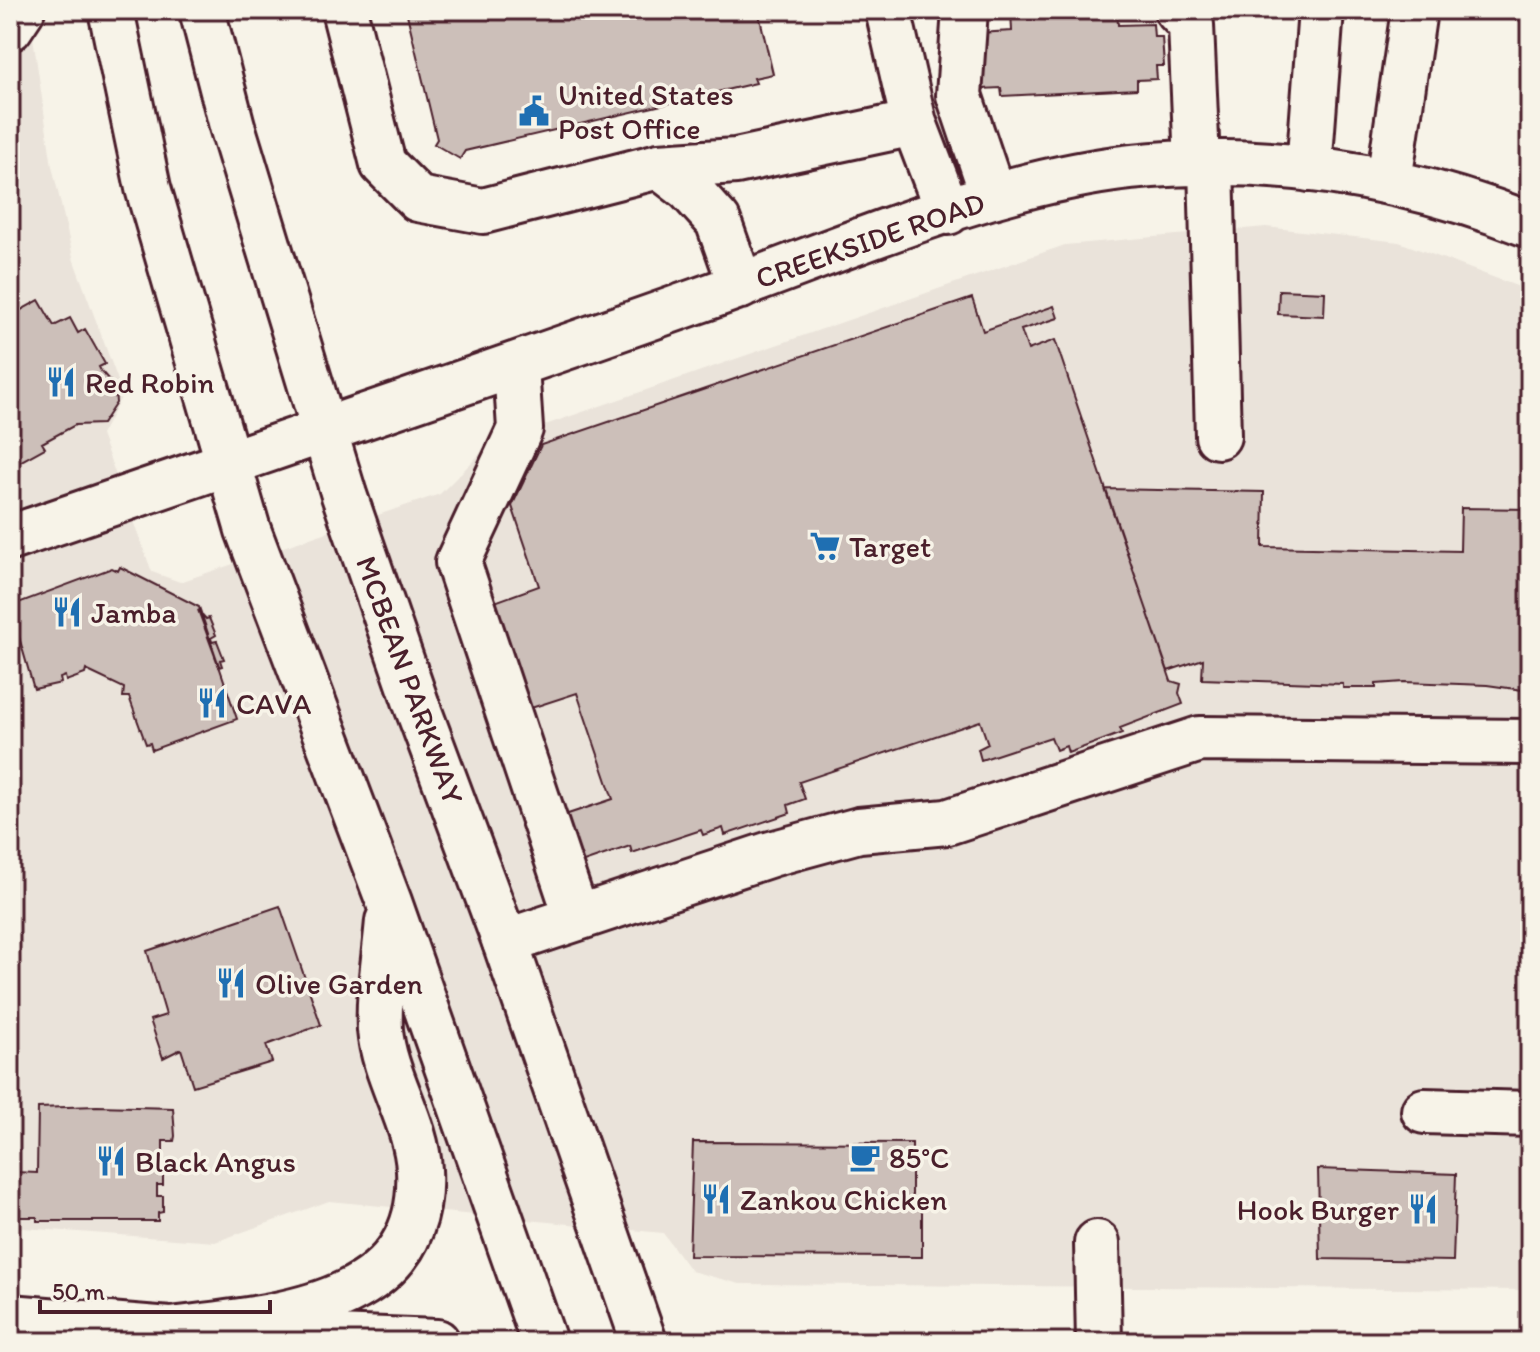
<svg xmlns="http://www.w3.org/2000/svg" width="1540" height="1352" viewBox="0 0 1540 1352" font-family="Itim,sans-serif">
<style>
.built{fill:#eae3da}
.building{fill:#ccbfb9;stroke:#4a1f2b;stroke-width:2}
.lines{fill:none;stroke-linecap:round;stroke-linejoin:round}
.minor-casing{stroke:#4a1f2b;stroke-width:50}
.major-casing{stroke:#4a1f2b;stroke-width:50}
.minor{stroke:#f7f3e8;stroke-width:44}
.major{stroke:#f7f3e8;stroke-width:44}
.labels{text-anchor:middle;dominant-baseline:central;stroke-width:7;stroke-linejoin:round;paint-order:stroke}
.poi-label{font-size:30px;fill:#4a1f2b;stroke:#f7f3e8;text-anchor:start}
.street-label{font-size:30px;fill:#4a1f2b;stroke:#f7f3e8}
</style>
<rect width="100%" height="100%" fill="#f7f3e8"/>
<filter id="ink" filterUnits="userSpaceOnUse"><feTurbulence type="fractalNoise" baseFrequency=".0125" numOctaves="2"/><feDisplacementMap in="SourceGraphic" scale="16" xChannelSelector="R" yChannelSelector="G"/><feConvolveMatrix kernelMatrix="1 2 1 2 8 2 1 2 1" color-interpolation-filters="sRGB"/></filter>
<g filter="url(#ink)">
<!-- built -->
<path class="built" d="M10 10H29L52 166 74 261 123 394 101 435 152 572 180 582 440 494 490 444 1065 245 1266 227 1399 242 1530 291V1290L740 1284 691 1271 663 1233 329 1201 215 1242 10 1227Z"/>
<!-- building -->
<path class="building" d="M406 10H758L773 74 754 78 756 83 465 151 460 159 434 144 437 139Z
M1011 10H1117L1118 25 1153 24 1154 37H1162L1164 66H1156L1157 79 1137 80V89L1002 96 1001 88 981 89 978 33 1012 31Z
M1279 290 1325 292 1324 316 1278 314Z
M972 298 983 331 1054 306 1058 318 1021 330 1028 350 1055 340 1171 681 1181 684 1179 693 1183 704 1120 728 1122 733 1068 753 1066 746 1056 750 1051 737 981 760 978 749 988 744 980 721 799 782 805 799 788 805 790 813 725 835 723 828 703 835 701 830 632 853 630 846 578 864 562 816 613 799 577 693 525 710 489 604 539 586 512 506 541 445Z
M39 300 54 326 70 318 78 333 85 329 105 364 99 367 101 371 115 387 116 403 102 424 75 425 42 443 45 448 16 464 10 453V316Z
M1105 489 1264 492 1263 547 1460 551 1461 508 1530 509V691L1487 685 1404 682 1376 684V688H1343V684L1202 679 1203 659 1168 671Z
M120 567 199 607 237 719 152 750 150 743 146 744 129 697H123L124 688 86 670 85 674 66 681 65 676 60 678 61 683 34 689 10 606 112 568 118 571Z
M198 610 206 619 209 618 216 635 211 638 212 642 217 641 224 659 220 660 222 666 219 667Z
M280 906 321 1025 266 1045 272 1062 193 1086 181 1049 163 1058 150 1020 166 1015 147 951Z
M97 1106 173 1108 175 1136 174 1141H163V1159L157 1164V1170H163V1185H157V1196H163V1212L158 1213V1221H37V1217H15V1172L37 1173 38 1108Z
M693 1142 912 1143V1200H922V1257L689 1256Z
M1318 1169 1456 1174 1453 1261 1320 1259Z"/>
<g class="lines">
<!-- minor casing -->
<g class="minor-casing">
<path id="minor" d="M344 10 383 164 418 199 483 211 659 166 736 161 914 123
M888 10 914 123 948 212
M965 10 959 95 993 196
M1177 10 1191 25 1197 163
M10 28 22 10
M1211 164 1218 436
M659 166 689 189 718 221 741 286
M1309 169 1321 10
M1389 181 1414 10
M516 366 520 429 458 562 577 918
M10 538C239 459 469 382 697 301 835 253 986 183 1131 167 1268 153 1403 175 1530 225
M505 942 771 854 859 830 947 822 1200 739 1530 742
M1424 1111 1530 1114
M1097 1243 1099 1342"/>
</g>
<!-- major casing -->
<g class="major-casing">
<path id="major" d="M111 10 148 188 248 530 389 902 544 1342
M202 10 232 126 344 495 417 706 505 942 644 1342
M10 1317 195 1332
M164 1331C266 1317 427 1313 419 1170 417 1123 384 1077 380 1030 378 995 385 956 388 921
M259 1335 437 1342"/>
</g>
<!-- minor -->
<use href="#minor" class="minor"/>
<!-- major -->
<use href="#major" class="major"/>
</g>
</g>
<!-- icons -->
<defs>
<g id="civic-bare" transform="scale(2.4)"><path d="M-.6-6.5H3V-4.5H.6V-3L4-1V1h2V6H-6V1h2V-1L-.6-3ZM-1.2 2.5V6h2.4V2.5Z" fill="#1f6fb2" stroke="#f7f3e8" stroke-width="2.5" paint-order="stroke"/></g>
<g id="restaurant-bare" transform="scale(2.4)"><path d="M-5-6h1v4h1v-4h1v4h1v-4h1v5L-1.5 .5V6h-2V.5L-5-1ZM5-6V6H3V1.5H1.5Q1.5-4 5-6Z" fill="#1f6fb2" stroke="#f7f3e8" stroke-width="2.5" paint-order="stroke"/></g>
<g id="supermarket-bare" transform="scale(2.4)"><path d="M-6-5.5h2.5l.6 2H6L4.5 2H-2.5L-4.4-4H-6ZM-1.5 3.2a1.3 1.3 0 1 0 .1 0ZM3 3.2a1.3 1.3 0 1 0 .1 0Z" fill="#1f6fb2" stroke="#f7f3e8" stroke-width="2.5" paint-order="stroke"/></g>
<g id="cafe-bare" transform="scale(2.4)"><path d="M-5.5-4.5H6V0H3Q3 3.5 0 3.5H-2.5Q-5.5 3.5-5.5 0ZM3-3.2v2h1.7v-2ZM-6 4.5H4V6H-6Z" fill="#1f6fb2" stroke="#f7f3e8" stroke-width="2.5" paint-order="stroke"/></g>
</defs>
<g fill-rule="evenodd">
<use href="#civic-bare" x="534" y="111"/>
<use href="#restaurant-bare" x="61" y="382"/>
<use href="#supermarket-bare" x="825" y="546"/>
<use href="#restaurant-bare" x="67" y="612"/>
<use href="#restaurant-bare" x="212" y="703"/>
<use href="#restaurant-bare" x="231" y="983"/>
<use href="#cafe-bare" x="865" y="1157"/>
<use href="#restaurant-bare" x="111" y="1161"/>
<use href="#restaurant-bare" x="716" y="1199"/>
<use href="#restaurant-bare" x="1423" y="1209"/>
</g>
<g class="labels">
<!-- poi labels -->
<g class="poi-label">
<text x="558" y="94">United States<tspan x="558" dy="34">Post Office</tspan></text>
<text x="85" y="382">Red Robin</text>
<text x="849" y="546">Target</text>
<text x="91" y="612">Jamba</text>
<text x="236" y="703">CAVA</text>
<text x="255" y="983">Olive Garden</text>
<text x="889" y="1157">85°C</text>
<text x="135" y="1161">Black Angus</text>
<text x="740" y="1199">Zankou Chicken</text>
<text x="1399" y="1209" text-anchor="end">Hook Burger</text>
</g>
<!-- street labels -->
<g class="street-label">
<text transform="translate(870 240) rotate(-19)">CREEKSIDE ROAD</text>
<text transform="translate(410 680) rotate(70)">MCBEAN PARKWAY</text>
</g>
</g>
<!-- margin -->
<rect width="1540" height="1352" fill="none" stroke="#f7f3e8" stroke-width="40"/>
<rect x="20" y="20" width="1500" height="1312" fill="none" stroke="#4a1f2b" stroke-width="3" filter="url(#ink)"/>
<!-- scale -->
<path d="M40 1300v12h230v-12" fill="none" stroke="#4a1f2b" stroke-width="4"/>
<text x="52" y="1300" font-size="24" fill="#4a1f2b" stroke="#f7f3e8" stroke-width="6" paint-order="stroke">50 m</text>
</svg>
